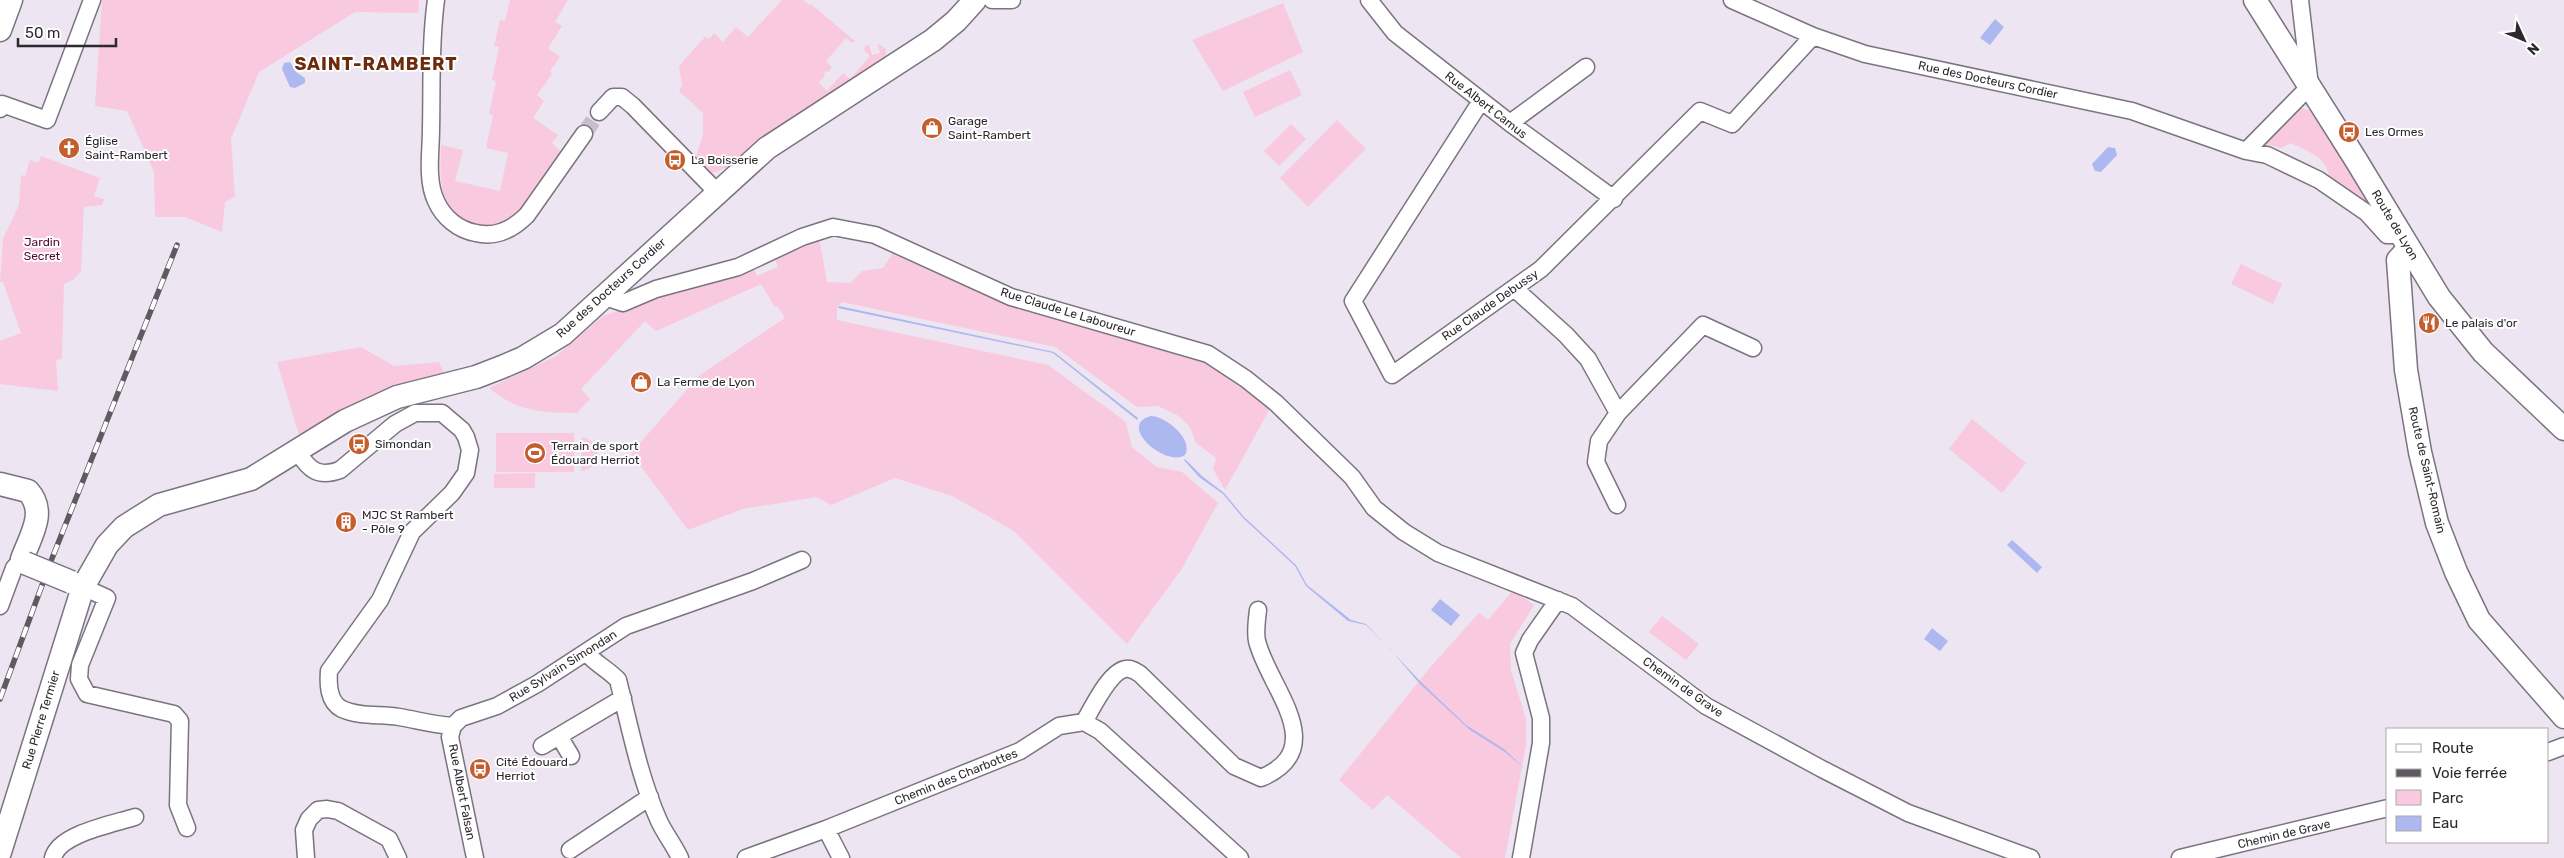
<svg xmlns="http://www.w3.org/2000/svg" width="2564" height="858" viewBox="0 0 2564 858" font-family="Rubik,sans-serif">
<style>
.green{fill:#f9c9df}
.water{fill:#adb7f0}
.lines{fill:none;stroke-linecap:round;stroke-linejoin:round}
.street-tunnel{stroke:#c6bfcb;stroke-width:16;stroke-dasharray:16 8;stroke-linecap:butt}
.street-casing{stroke:#7b7480;stroke-width:19}
.secondary-casing{stroke:#7b7480;stroke-width:25}
.street{stroke:#fff;stroke-width:16}
.secondary{stroke:#fff;stroke-width:22}
.rail-casing{stroke:#5f5a62;stroke-width:5.5}
.rail{stroke:#fff;stroke-width:4;stroke-dasharray:11;stroke-linecap:butt}
.secondary-bridge-casing{stroke:#7b7480;stroke-width:25;stroke-linecap:butt}
.secondary-bridge{stroke:#fff;stroke-width:22}
.labels{text-anchor:middle;dominant-baseline:central;stroke-width:4;stroke-linejoin:round;paint-order:stroke}
.street-label{font-size:12px;fill:#2c292e;stroke:#fff}
.poi-label{font-size:12px;fill:#2c292e;stroke:#fff;text-anchor:start}
.park-label{font-size:12px;fill:#520b36;stroke:#fff}
.district-label{font-size:18px;font-weight:bold;letter-spacing:1px;fill:#6b2b0c;stroke:#fff}
</style>
<rect width="100%" height="100%" fill="#ede5f2"/>
<!-- green -->
<path class="green" d="M102 0H419L418 13 355 12 259 72 231 139 235 197 225 202 222 232 185 217H155L154 172 127 111 95 106Z
M510 0H568L555 22 562 26 548 48 560 57 550 71 552 74 537 95 544 101 533 118 558 135 552 143 561 152C549 170 533 202 516 215 490 235 450 225 443 191 439 176 441 160 441 145L463 150 455 181 500 191 508 153 486 148 493 115 489 114 496 81 492 80 499 47 494 46 500 20 505 21Z
M782 0H803L809 5 811 4 855 41 852 43 846 38 826 61 832 67 828 72 825 71 824 77 819 83 827 91 843 73 850 79 870 56 864 50 865 46 869 45 872 55 880 53 877 43 886 49V56L753 147 728 167 713 173 695 160 703 135V113L679 91 682 85 679 66 705 37 709 39 714 33 723 42 736 27 748 37Z
M1283 3 1303 52 1223 91 1192 40Z
M1290 70 1302 95 1255 117 1243 92Z
M2299 107 2314 112 2368 203 2328 179C2331 158 2306 151 2291 143L2281 148 2265 144 2268 138Z
M1337 120 1366 149 1308 207 1280 178Z
M1291 124 1306 139 1279 166 1264 151Z
M41 156 100 178 94 196 104 199 102 205 84 207 81 271 74 279 64 284 62 359 56 360 58 391 0 384V341L21 333 3 282H0L3 239 19 205 21 175 25 176 30 160 38 163Z
M819 237 827 282 850 283 862 271 883 268 894 251 1181 351 1222 369 1272 405 1225 490 1213 469 1216 458 1196 443 1190 427 1179 416 1158 406 1137 407 1055 347 842 302 837 308V320L1048 365 1126 422 1132 447 1157 467 1182 472 1218 503 1181 570 1127 644 1014 531 952 496 895 478 831 505 816 497 743 509 688 530 631 453 700 375 785 318 778 307H775L761 284 656 331 645 321 581 389 590 399 577 413C541 412 518 412 489 388L556 356 603 316 752 265 757 276 778 267 773 255Z
M2241 264 2282 284 2273 304 2231 284Z
M361 347 394 366 439 362 444 373C388 388 350 407 299 435L277 362Z
M1972 419 2026 463 2002 493 1949 449Z
M496 433H574V472H496Z
M582 437C604 442 602 468 581 471Z
M535 473V488H494V474Z
M1513 590 1534 605 1510 644 1511 670 1526 719V745L1505 858H1461L1387 795 1373 810 1339 780 1432 665 1479 613 1488 620Z
M1662 616 1699 644 1686 660 1649 632Z"/>
<!-- water -->
<path class="water" d="M1995 19 2004 27 1990 45 1980 38Z
M290 62 296 72 305 78V83L295 88 290 87 282 69 284 63Z
M2108 147 2115 148 2117 155 2101 172 2095 171 2092 164Z
M839 306 1054 352 1138 418 1137 420 1053 353 838 308Z
M1151 416C1165 416 1194 439 1185 455 1166 468 1116 425 1151 416Z
M1185 459 1202 476 1224 493 1244 517 1296 565 1307 585 1351 620 1366 624 1420 681 1466 725 1504 749 1524 768 1505 752 1470 730 1419 683 1390 649 1366 625 1348 621 1306 586 1295 566 1243 518 1223 494 1199 477 1184 460Z
M2012 540 2042 567 2037 573 2007 545Z
M1440 599 1460 615 1451 626 1431 610Z
M1932 628 1948 641 1940 651 1924 639Z"/>
<g class="lines">
<!-- street-tunnel -->
<path class="street-tunnel" d="M584 134 599 112"/>
<!-- street casing -->
<g class="street-casing">
<path id="street" d="M436 0C430 43 432 87 431 129 431 152 426 180 436 201 443 217 458 230 476 233 496 238 513 229 527 215L584 134
M992 0H1012
M1369 0 1395 33 1510 123 1614 199
M1732 0 1813 36 1865 54 2132 111 2246 151 2267 155 2319 180 2367 213 2387 235H2401
M1481 101 1353 301 1392 375 1541 269 1700 111 1732 124 1813 36
M0 109 2 104 47 120 92 0
M599 112 613 97H622L633 106 717 192
M1510 123 1586 67
M2246 151 2310 86 2300 0
M1514 288 1566 335 1588 359 1618 413 1703 325 1753 348
M605 297 623 303 656 289 738 267 802 237 833 227 875 235 1011 297 1208 354 1246 379 1276 403 1352 477 1374 508 1404 532 1438 553 1572 606 1706 706 1822 769 1908 813 2031 858
M297 451C309 470 318 478 340 470L395 424 415 413H442L462 430 466 437 470 450 466 473 452 493 412 532 380 600 329 671C328 684 328 702 342 709 359 717 381 714 399 717 417 720 434 725 453 726
M1617 505 1596 462 1599 441 1618 413
M83 587 107 598 80 665 79 679 87 694 174 714 180 721 178 805 187 828
M0 606 14 568 22 559
M586 652C595 664 608 669 618 680 630 727 639 776 659 821 665 834 674 845 680 858
M1084 722C1092 709 1109 672 1125 669 1131 668 1135 671 1140 674L1234 766 1261 778C1332 748 1268 687 1257 641 1255 632 1257 619 1258 610
M453 726 461 718 497 706 537 684 626 626 753 581 802 560
M453 726 450 737 475 858
M559 736 571 756
M542 746 623 698
M2548 752 2564 746
M826 829 841 858
M570 850 650 797
M53 858C58 834 113 824 135 817
M306 858 304 830 309 819 318 810 327 809 338 811 389 839 398 858
M746 858 826 829 1020 751 1059 726 1084 722 1100 731 1240 858
M1521 858 1541 743V718L1524 653 1530 640 1558 600
M2180 858 2388 808"/>
</g>
<!-- secondary casing -->
<g class="secondary-casing">
<path id="secondary" d="M2255 0 2356 160 2439 297 2483 352 2564 429
M0 30 11 0
M2409 248 2398 260 2406 370 2420 452 2437 523 2456 572 2479 620 2564 717
M0 484 28 491C47 512 31 535 22 559L25 563
M0 852 83 587 107 545 124 527 159 505 251 479 345 421 397 397 476 377 502 367 523 358 563 334 767 148 933 40 956 21 975 0"/>
</g>
<!-- street -->
<use href="#street" class="street"/>
<!-- secondary -->
<use href="#secondary" class="secondary"/>
<!-- rail casing -->
<g class="rail-casing">
<path id="rail" d="M0 699 51 561 177 245"/>
</g>
<!-- rail -->
<use href="#rail" class="rail"/>
<!-- secondary-bridge casing -->
<g class="secondary-bridge-casing">
<path id="secondary-bridge" d="M25 563 71 582"/>
</g>
<!-- secondary-bridge -->
<use href="#secondary-bridge" class="secondary-bridge"/>
</g>
<!-- icons -->
<defs>
<g id="shop-disc" transform="scale(1.125)"><circle r="9.5" fill="#c45e2f" stroke="#fff"/><path d="M-5-2.5h2.3a2.7 3.5 0 0 1 5.4 0H5L5.5 6h-11ZM-1.5-2.5h3a1.5 2.3 0 0 0-3 0Z" fill="#fff"/></g>
<g id="bus-disc" transform="scale(1.125)"><circle r="9.5" fill="#c45e2f" stroke="#fff"/><path d="M-5-6H5V4H4V6H2V4H-2V6H-4V4H-5ZM-3.5-4V0h7V-4ZM-3.5 1.2v1.5H-2V1.2ZM2 1.2v1.5H3.5V1.2Z" fill="#fff"/></g>
<g id="church-disc" transform="scale(1.125)"><circle r="9.5" fill="#c45e2f" stroke="#fff"/><path d="M-1.2-6h2.4v3.5h3.3v2.4h-3.3V6h-2.4V-.1h-3.3v-2.4h3.3Z" fill="#fff"/></g>
<g id="restaurant-disc" transform="scale(1.125)"><circle r="9.5" fill="#c45e2f" stroke="#fff"/><path d="M-5-6h1v4h1v-4h1v4h1v-4h1v5L-1.5 .5V6h-2V.5L-5-1ZM5-6V6H3V1.5H1.5Q1.5-4 5-6Z" fill="#fff"/></g>
<g id="stadium-disc" transform="scale(1.125)"><circle r="9.5" fill="#c45e2f" stroke="#fff"/><path d="M0-5a6.5 5 0 1 0 0 10a6.5 5 0 1 0 0-10ZM-3.5-1.8h7v3.6h-7Z" fill="#fff"/></g>
<g id="building-disc" transform="scale(1.125)"><circle r="9.5" fill="#c45e2f" stroke="#fff"/><path d="M-4-6H4V6H1V3H-1V6H-4ZM-2.5-4.3h1.7v1.8h-1.7ZM.8-4.3h1.7v1.8H.8ZM-2.5-1h1.7V.8h-1.7ZM.8-1h1.7V.8H.8Z" fill="#fff"/></g>
</defs>
<g fill-rule="evenodd">
<use href="#shop-disc" x="932" y="128"/>
<use href="#bus-disc" x="2349" y="132"/>
<use href="#church-disc" x="69" y="148"/>
<use href="#bus-disc" x="675" y="160"/>
<use href="#restaurant-disc" x="2429" y="323"/>
<use href="#shop-disc" x="641" y="382"/>
<use href="#bus-disc" x="359" y="444"/>
<use href="#stadium-disc" x="535" y="453"/>
<use href="#building-disc" x="346" y="522"/>
<use href="#bus-disc" x="480" y="769"/>
</g>
<g class="labels">
<!-- street labels -->
<g class="street-label">
<text transform="translate(1988 80) rotate(12)">Rue des Docteurs Cordier</text>
<text transform="translate(1486 105) rotate(38)">Rue Albert Camus</text>
<text transform="translate(2395 225) rotate(59)">Route de Lyon</text>
<text transform="translate(611 288) rotate(-42)">Rue des Docteurs Cordier</text>
<text transform="translate(1490 305) rotate(-35)">Rue Claude Debussy</text>
<text transform="translate(1068 312) rotate(17)">Rue Claude Le Laboureur</text>
<text transform="translate(2427 470) rotate(77)">Route de Saint-Romain</text>
<text transform="translate(563 666) rotate(-32)">Rue Sylvain Simondan</text>
<text transform="translate(1683 687) rotate(35)">Chemin de Grave</text>
<text transform="translate(41 720) rotate(-73)">Rue Pierre Termier</text>
<text transform="translate(956 777) rotate(-22)">Chemin des Charbottes</text>
<text transform="translate(462 792) rotate(79)">Rue Albert Falsan</text>
<text transform="translate(2284 834) rotate(-13)">Chemin de Grave</text>
</g>
<!-- poi labels -->
<g class="poi-label">
<text x="948" y="121">Garage<tspan x="948" dy="14">Saint-Rambert</tspan></text>
<text x="2365" y="132">Les Ormes</text>
<text x="85" y="141">Église<tspan x="85" dy="14">Saint-Rambert</tspan></text>
<text x="691" y="160">La Boisserie</text>
<text x="2445" y="323">Le palais d'or</text>
<text x="657" y="382">La Ferme de Lyon</text>
<text x="375" y="444">Simondan</text>
<text x="551" y="446">Terrain de sport<tspan x="551" dy="14">Édouard Herriot</tspan></text>
<text x="362" y="515">MJC St Rambert<tspan x="362" dy="14">- Pôle 9</tspan></text>
<text x="496" y="762">Cité Édouard<tspan x="496" dy="14">Herriot</tspan></text>
</g>
<!-- park labels -->
<g class="park-label">
<text x="42" y="242">Jardin<tspan x="42" dy="14">Secret</tspan></text>
</g>
<!-- district labels -->
<g class="district-label">
<text x="376" y="64">SAINT-RAMBERT</text>
</g>
</g>
<!-- legend -->
<rect x="2386" y="728" width="162" height="115" fill="#ffffff" stroke="#aba9ab"/>
<rect x="2396" y="744" width="25" height="8" fill="#ffffff" stroke="#aba9ab"/>
<text x="2432" y="753" font-size="15" fill="#2c292e">Route</text>
<rect x="2396" y="769" width="25" height="8" fill="#5f5a62" stroke="#aba9ab"/>
<text x="2432" y="778" font-size="15" fill="#2c292e">Voie ferrée</text>
<rect x="2396" y="790" width="25" height="15" fill="#f9c9df" stroke="#aba9ab"/>
<text x="2432" y="803" font-size="15" fill="#2c292e">Parc</text>
<rect x="2396" y="816" width="25" height="15" fill="#adb7f0" stroke="#aba9ab"/>
<text x="2432" y="828" font-size="15" fill="#2c292e">Eau</text>
<!-- north arrow -->
<g transform="translate(2524 40) rotate(134)" stroke="#ffffff" stroke-width="4" paint-order="stroke">
<path d="M0-4L9 19L0 12L-9 19Z" fill="#2c292e"/>
<text y="-8" font-size="14" font-weight="bold" text-anchor="middle" fill="#2c292e">N</text>
</g>
<!-- scale -->
<path d="M18 38v8h98v-8" fill="none" stroke="#2c292e" stroke-width="2.5"/>
<text x="25" y="38" font-size="15" fill="#2c292e" stroke="#ffffff" stroke-width="4" paint-order="stroke">50 m</text>
</svg>
